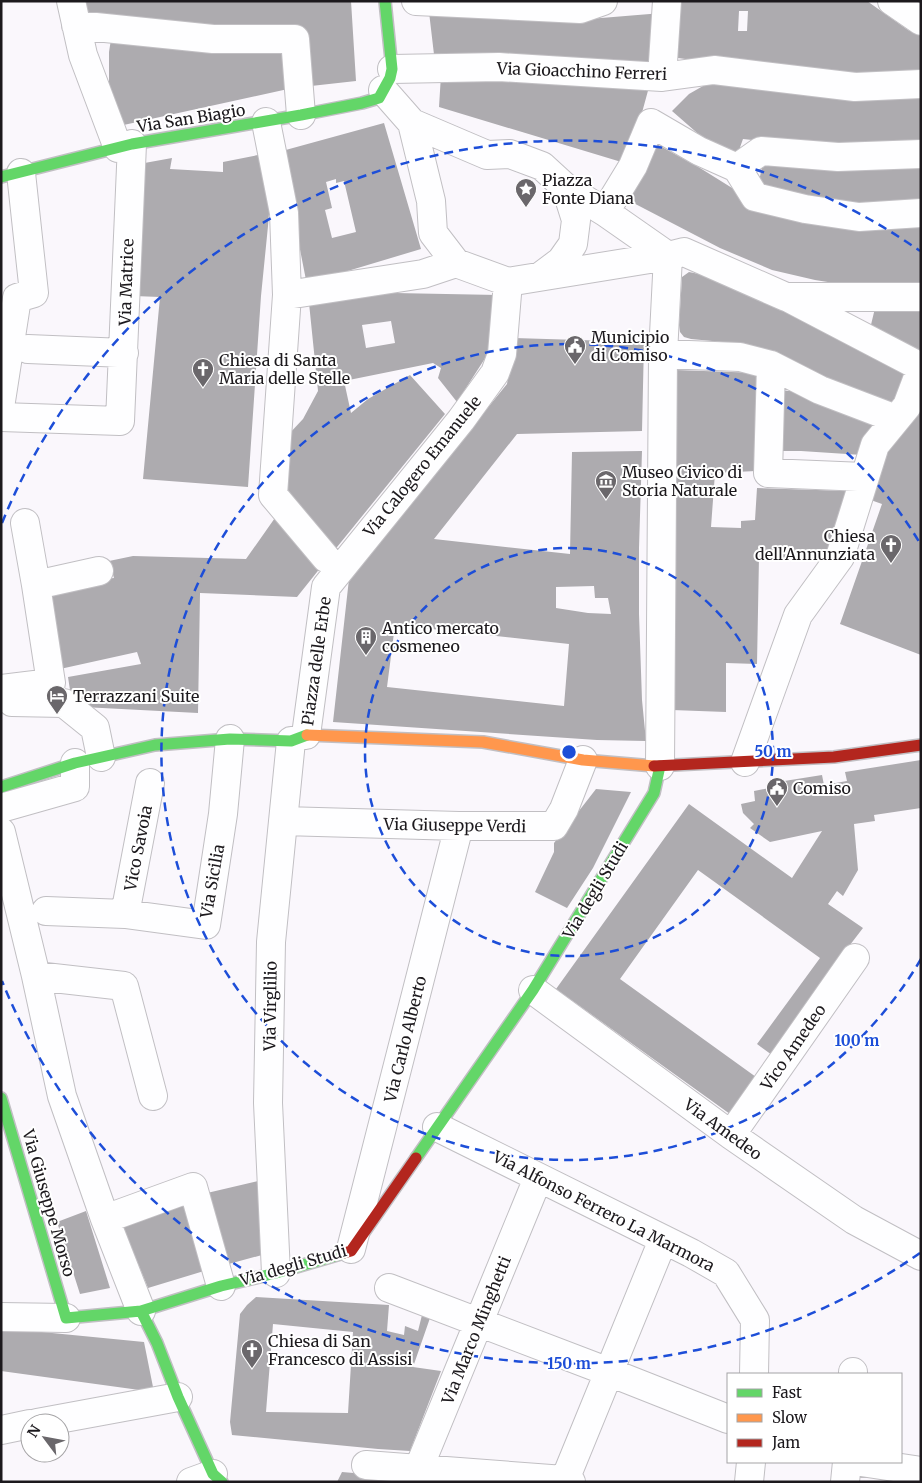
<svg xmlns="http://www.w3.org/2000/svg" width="922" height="1483" viewBox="0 0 922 1483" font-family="Merriweather,serif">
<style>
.building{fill:#adabaf;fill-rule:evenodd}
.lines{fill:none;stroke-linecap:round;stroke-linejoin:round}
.street-casing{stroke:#c1bfc3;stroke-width:30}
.fast-casing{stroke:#c1bfc3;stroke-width:14}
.slow-casing{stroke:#c1bfc3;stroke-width:14}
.jam-casing{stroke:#c1bfc3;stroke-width:14}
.street{stroke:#fefeff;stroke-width:28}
.fast{stroke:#63d668;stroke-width:11}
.slow{stroke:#ff974d;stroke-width:11}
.jam{stroke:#b3261e;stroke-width:11}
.ring{fill:none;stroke:#1d4ed8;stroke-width:2.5;stroke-dasharray:9 6}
.labels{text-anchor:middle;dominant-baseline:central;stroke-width:4;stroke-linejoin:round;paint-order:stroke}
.street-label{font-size:16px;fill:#1c191d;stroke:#fff}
.poi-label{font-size:16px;fill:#1c191d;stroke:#fff;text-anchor:start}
.centre{fill:#1d4ed8;stroke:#fff;stroke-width:2.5}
.ring-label{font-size:15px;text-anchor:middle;font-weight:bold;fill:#1d4ed8;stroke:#fff;stroke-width:4;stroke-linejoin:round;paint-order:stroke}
</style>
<rect width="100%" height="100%" fill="#faf7fc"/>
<!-- building -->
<path class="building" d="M81 1H351L356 81 302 87V29L257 30 81 18Z
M673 1H867L908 30 921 35V77L905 78 732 65 670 57ZM739 11H748L747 31H738Z
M429 12 589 19 662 13 656 68 435 63Z
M112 33 285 45 288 89 119 126 109 91V52Z
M441 75 649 87 628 164 439 107Z
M717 78 921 93V146L827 148 743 139 738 153 711 145 672 111 689 94Z
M384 123 421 249 341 273 306 280 294 219 282 151ZM336 179V183L344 181 356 232 332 238 325 210 332 208 326 182Z
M653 142 700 168 761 206 921 222V285L866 288 815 280 772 270 720 248 620 196Z
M268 153 272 176 268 226 261 296 248 487 143 479 160 297 134 296 139 164 172 158 170 169 223 172V162Z
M763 162 921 163V206L848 208 757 191Z
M689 272 699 274 783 308 910 367 891 408 733 343 691 339 684 337 680 332 679 325 682 277Z
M394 293 498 295 491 349 457 402 438 378 441 368 433 363 344 381 351 413 368 399 410 375 445 414 333 552 283 497 288 435 303 419 318 391 309 303ZM391 321 395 343 366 348 362 325Z
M876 304 921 307V354L869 333Z
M514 338 644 342 642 431 517 434 434 539 570 554 572 452 642 451 639 548V614L642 700 646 741 597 740 333 722 349 579 507 384ZM594 586 595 598H608L611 614 588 613 556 608V587ZM395 625 569 644 564 706 387 687Z
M676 370 759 373 756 471 715 473 711 527 741 528V521L755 520 757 488 849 491 829 563 759 557 757 664 726 663V712L672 710 677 414Z
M779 390 801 392 876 422 862 455 801 451H776Z
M921 398V655L840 624 882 504 865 498 882 449Z
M277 515 321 567 297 597 200 593 198 713 83 707 81 690H70L68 677 141 664 137 652 60 669 49 593 96 580 114 578 109 561 133 556 246 559Z
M921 760V808L874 815 875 821 854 824 858 870 843 896 837 891 828 904 863 928 833 967 772 1055 757 1044 820 958 698 870 620 979 756 1077 730 1114 556 989 689 804 792 878 822 831 770 842 750 828 754 824 743 813 741 804 755 801 754 791 769 788 770 792 779 791 778 782 822 775 824 785 847 781 845 772Z
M596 789 631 792 593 868 567 908 535 892 554 852V843Z
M258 1181 262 1255 225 1265 207 1193Z
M181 1194 204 1271 148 1288 120 1220Z
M86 1211 110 1288 80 1294 57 1222Z
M256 1297 389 1305 387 1331 404 1335 405 1326 418 1331 422 1315 430 1318 413 1367 441 1371 410 1451 378 1449 232 1435 230 1422 240 1314 247 1305ZM273 1324 353 1332 348 1413 266 1412Z
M1 1328 144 1342 154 1392 1 1371Z
M342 1472 400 1477 399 1482H337Z"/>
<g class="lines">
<!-- street casing -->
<g class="street-casing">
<path id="street" d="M71 1 83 55 118 148
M416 1 580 9 603 1
M892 1 921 21
M76 25 213 39H295L301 115
M392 69 499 67 662 77 714 70 855 87 921 84
M662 77 667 1
M383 90 412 123 431 201 433 233 456 263 508 282 668 256
M266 122 284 213 287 295 273 495 326 558
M412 123 487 155 510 154 542 166 566 188 605 212 668 256
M737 168 755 197 805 209 859 217 921 213
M605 212 633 166 651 123 699 151 737 168 761 151 838 157 921 154
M541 276 561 261 573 244 576 220 566 188
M287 295 423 274 456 263
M789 298 921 367
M28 349 124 353
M663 354 740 357 771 365 820 390 896 419
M771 365 768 473 864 477
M1 401 17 298 34 293 21 173
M1 417 120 421 132 144
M25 523 36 585
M1 689 51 683 36 585 99 571
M12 702 64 703 95 728 101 757
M306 735 326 587 461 420 495 373 502 354 508 282
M745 762 798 615 840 557 875 445 907 406 921 369
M660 766 663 354 668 256 684 252 786 297H921
M1 808 75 787V763
M283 821 459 826H554L564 809 583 760
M1 832 36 976 62 1096 105 1219 141 1311
M46 911 125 914 206 925 223 814 230 739
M125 914 150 783
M36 976 124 986 153 1096
M533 990 731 1135 854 1220 921 1256
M437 1127 691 1253 726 1273 755 1320 754 1374
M731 1135 855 958
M105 1219 193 1187 221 1286
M351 1249 459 826
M276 1273 268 1103 271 942 291 741
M389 1288 609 1372 728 1419
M1 1317 66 1318
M853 1374V1372
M37 1423 178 1397
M1 1430 30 1424
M861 1462 921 1471
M366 1465 564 1480 571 1482
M191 1482 213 1474
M413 1482 538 1178
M564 1482 663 1240
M749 1482 751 1462
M845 1482 847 1462"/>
</g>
<!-- fast casing -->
<g class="fast-casing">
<path id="fast" d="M1 177 132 144 301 115 362 103 379 98 390 78 392 69 385 1
M1 787 75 763 155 745 230 739 291 741 307 735
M1 1098 66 1318 141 1311 221 1286 276 1273 344 1253
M416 1158 533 990 654 793 660 766
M141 1311 157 1343 178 1397 213 1474 222 1482"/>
</g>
<!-- slow casing -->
<g class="slow-casing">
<path id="slow" d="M307 735 483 742 583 760 654 766"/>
</g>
<!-- jam casing -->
<g class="jam-casing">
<path id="jam" d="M654 766 834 757 921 745
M344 1253 351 1251 416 1158"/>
</g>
<!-- street -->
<use href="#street" class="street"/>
<!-- fast -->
<use href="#fast" class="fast"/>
<!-- slow -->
<use href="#slow" class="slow"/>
<!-- jam -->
<use href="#jam" class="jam"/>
</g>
<!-- distance rings -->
<g class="ring">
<circle cx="569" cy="752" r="204"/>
<path d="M921 959A408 408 0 1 1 921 545"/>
<path d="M920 1253A612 612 0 0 1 2 981M2 523A612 612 0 0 1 920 251"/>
</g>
<!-- icons -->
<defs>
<g id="sight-pin" transform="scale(1.125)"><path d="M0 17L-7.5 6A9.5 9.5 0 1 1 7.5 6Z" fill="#6a676b" stroke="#fff"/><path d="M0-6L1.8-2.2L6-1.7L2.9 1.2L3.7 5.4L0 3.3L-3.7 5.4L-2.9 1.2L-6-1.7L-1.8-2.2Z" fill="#fff"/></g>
<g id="civic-pin" transform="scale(1.125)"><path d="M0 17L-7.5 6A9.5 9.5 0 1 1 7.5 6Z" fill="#6a676b" stroke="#fff"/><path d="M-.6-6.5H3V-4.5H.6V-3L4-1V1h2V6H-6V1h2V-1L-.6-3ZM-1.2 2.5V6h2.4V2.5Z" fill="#fff"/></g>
<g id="church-pin" transform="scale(1.125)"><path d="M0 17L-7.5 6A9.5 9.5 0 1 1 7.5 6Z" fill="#6a676b" stroke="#fff"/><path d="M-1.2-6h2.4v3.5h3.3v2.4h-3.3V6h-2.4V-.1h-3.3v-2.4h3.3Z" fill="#fff"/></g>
<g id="museum-pin" transform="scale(1.125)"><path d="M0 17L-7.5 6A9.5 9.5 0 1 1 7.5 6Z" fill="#6a676b" stroke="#fff"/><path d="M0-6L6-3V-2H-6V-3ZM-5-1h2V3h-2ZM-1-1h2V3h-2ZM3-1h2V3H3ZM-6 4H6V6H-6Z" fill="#fff"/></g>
<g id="building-pin" transform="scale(1.125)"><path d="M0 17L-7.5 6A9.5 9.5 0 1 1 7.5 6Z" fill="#6a676b" stroke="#fff"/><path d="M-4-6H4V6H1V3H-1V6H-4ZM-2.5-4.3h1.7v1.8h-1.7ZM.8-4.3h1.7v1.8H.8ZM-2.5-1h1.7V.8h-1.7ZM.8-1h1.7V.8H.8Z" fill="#fff"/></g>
<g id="hotel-pin" transform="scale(1.125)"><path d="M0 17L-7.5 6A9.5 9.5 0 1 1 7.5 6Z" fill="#6a676b" stroke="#fff"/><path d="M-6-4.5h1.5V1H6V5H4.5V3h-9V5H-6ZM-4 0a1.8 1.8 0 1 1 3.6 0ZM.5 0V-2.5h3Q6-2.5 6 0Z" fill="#fff"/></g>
</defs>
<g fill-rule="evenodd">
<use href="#sight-pin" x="526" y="189"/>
<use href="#civic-pin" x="575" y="346"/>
<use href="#church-pin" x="203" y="369"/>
<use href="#museum-pin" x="606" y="481"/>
<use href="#church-pin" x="891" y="545"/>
<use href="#building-pin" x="366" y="637"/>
<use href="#hotel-pin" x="57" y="696"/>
<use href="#civic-pin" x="777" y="788"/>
<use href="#church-pin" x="252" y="1350"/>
</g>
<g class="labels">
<!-- street labels -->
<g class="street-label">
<text transform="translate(582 71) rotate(2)">Via Gioacchino Ferreri</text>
<text transform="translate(191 118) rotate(-9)">Via San Biagio</text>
<text transform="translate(126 282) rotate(-88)">Via Matrice</text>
<text transform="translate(422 466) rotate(-51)">Via Calogero Emanuele</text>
<text transform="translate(316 661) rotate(-82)">Piazza delle Erbe</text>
<text transform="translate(455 825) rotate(1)">Via Giuseppe Verdi</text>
<text transform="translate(138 848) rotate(-79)">Vico Savoia</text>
<text transform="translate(212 881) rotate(-80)">Via Sicilia</text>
<text transform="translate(595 890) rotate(-59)">Via degli Studi</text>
<text transform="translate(270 1006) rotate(-89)">Via Virglilio</text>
<text transform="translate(405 1039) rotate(-76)">Via Carlo Alberto</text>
<text transform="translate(793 1047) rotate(-55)">Vico Amedeo</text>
<text transform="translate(723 1129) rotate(36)">Via Amedeo</text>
<text transform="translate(49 1203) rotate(74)">Via Giuseppe Morso</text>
<text transform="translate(604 1211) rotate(27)">Via Alfonso Ferrero La Marmora</text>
<text transform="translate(293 1265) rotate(-16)">Via degli Studi</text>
<text transform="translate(476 1330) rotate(-68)">Via Marco Minghetti</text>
</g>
<!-- poi labels -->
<g class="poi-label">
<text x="542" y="180">Piazza<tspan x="542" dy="18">Fonte Diana</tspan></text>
<text x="591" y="337">Municipio<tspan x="591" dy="18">di Comiso</tspan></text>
<text x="219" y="360">Chiesa di Santa<tspan x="219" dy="18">Maria delle Stelle</tspan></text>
<text x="622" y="472">Museo Civico di<tspan x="622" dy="18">Storia Naturale</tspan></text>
<text x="875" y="536" text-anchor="end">Chiesa<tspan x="875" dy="18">dell'Annunziata</tspan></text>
<text x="382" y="628">Antico mercato<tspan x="382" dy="18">cosmeneo</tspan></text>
<text x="73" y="696">Terrazzani Suite</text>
<text x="793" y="788">Comiso</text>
<text x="268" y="1341">Chiesa di San<tspan x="268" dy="18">Francesco di Assisi</tspan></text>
</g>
</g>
<circle cx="569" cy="752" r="8" class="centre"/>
<g class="ring-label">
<text x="773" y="757">50 m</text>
<text x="857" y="1046">100 m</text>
<text x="569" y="1369">150 m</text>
</g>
<!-- border -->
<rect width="922" height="1483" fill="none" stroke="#1c191d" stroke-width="5"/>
<!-- legend -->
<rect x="727" y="1373" width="175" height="90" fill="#ffffff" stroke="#a4a3a5"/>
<rect x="737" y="1389" width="25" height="8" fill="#63d668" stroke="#a4a3a5"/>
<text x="772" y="1398" font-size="15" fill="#1c191d">Fast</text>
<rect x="737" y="1414" width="25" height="8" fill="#ff974d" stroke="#a4a3a5"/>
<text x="772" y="1423" font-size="15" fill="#1c191d">Slow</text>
<rect x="737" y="1439" width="25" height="8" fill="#b3261e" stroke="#a4a3a5"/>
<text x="772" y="1448" font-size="15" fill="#1c191d">Jam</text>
<!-- north arrow -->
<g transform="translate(45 1438) rotate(302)"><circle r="24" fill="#ffffff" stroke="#a4a3a5"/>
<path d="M0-4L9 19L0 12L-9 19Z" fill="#6a676b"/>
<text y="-8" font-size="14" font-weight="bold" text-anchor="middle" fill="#1c191d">N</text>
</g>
</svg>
